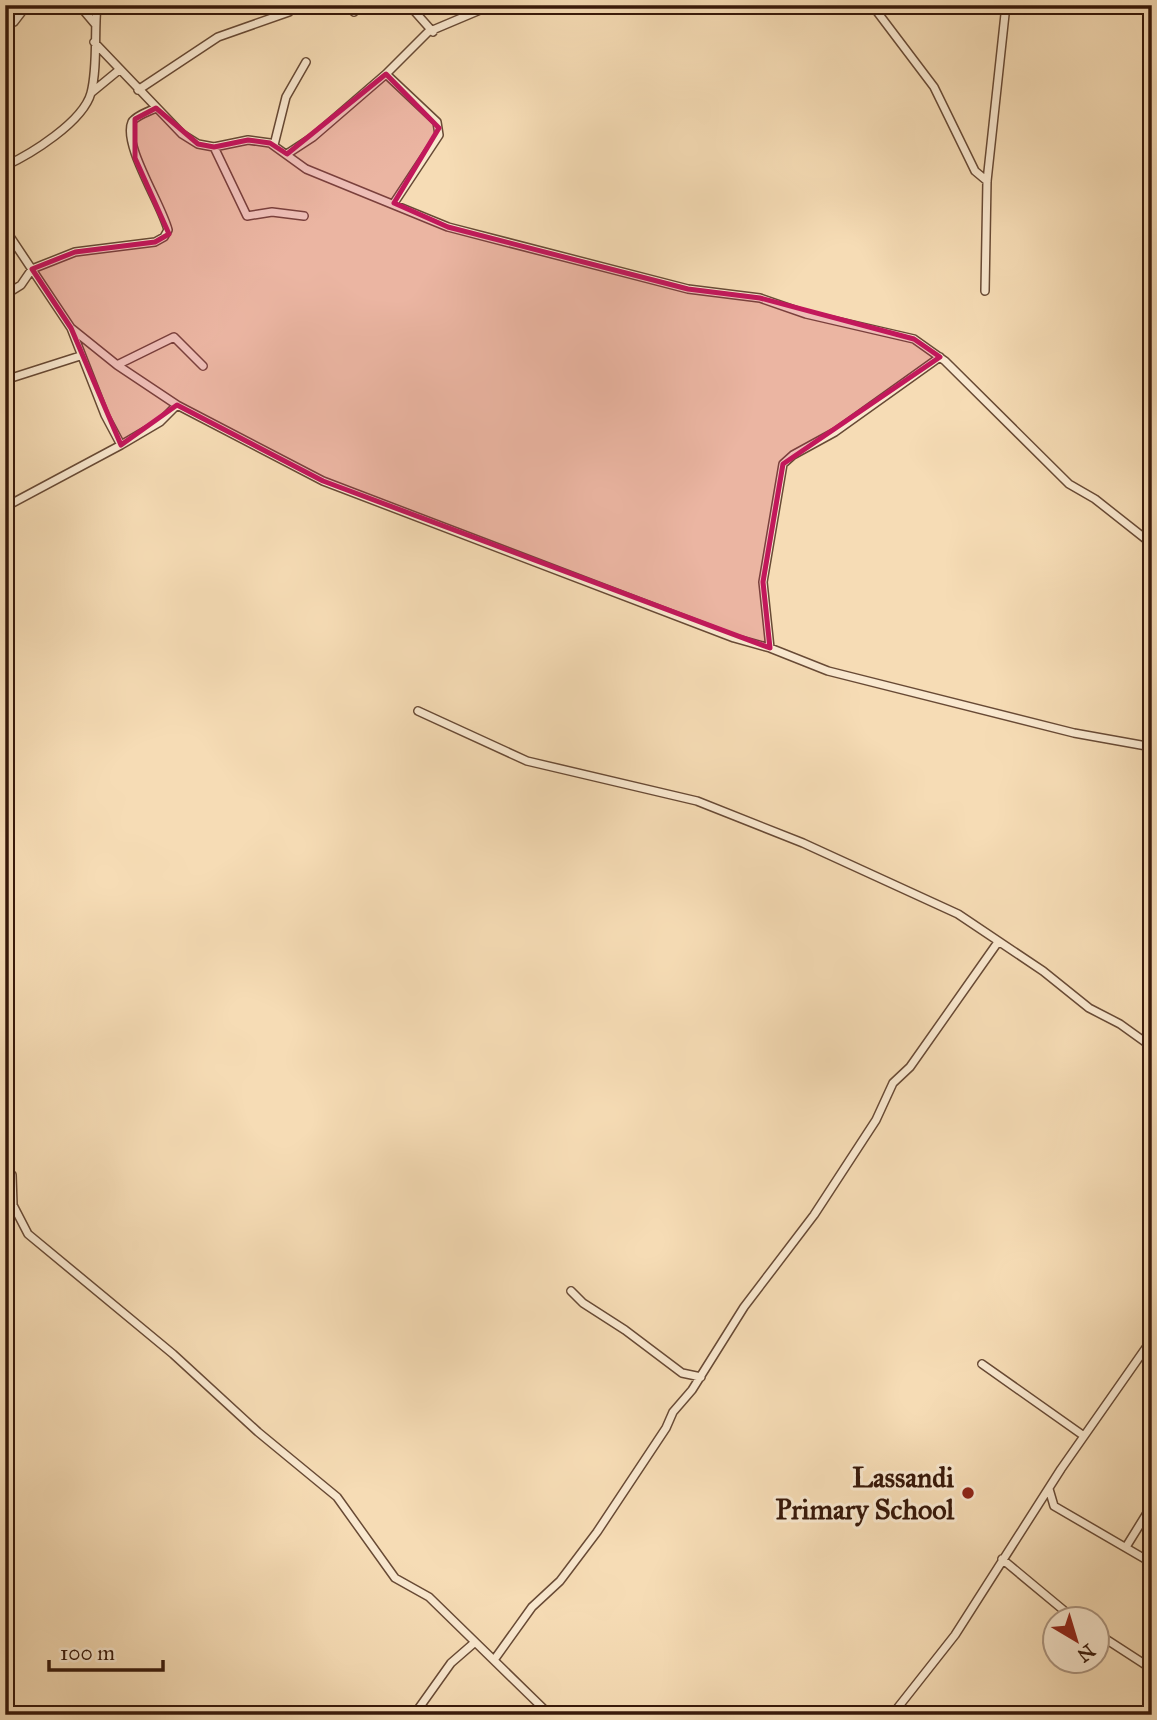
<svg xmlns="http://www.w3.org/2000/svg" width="1157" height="1720" viewBox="0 0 1157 1720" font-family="'IM FELL Great Primer',serif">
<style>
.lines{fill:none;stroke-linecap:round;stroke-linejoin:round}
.street-casing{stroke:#684a35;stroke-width:10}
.street{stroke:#f9e8cf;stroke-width:7}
.marked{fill:#c2185b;fill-opacity:0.2;stroke:#c2185b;stroke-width:5;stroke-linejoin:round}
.poi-dot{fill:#8f2418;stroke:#f9e8cf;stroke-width:2.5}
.labels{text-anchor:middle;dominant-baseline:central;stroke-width:6;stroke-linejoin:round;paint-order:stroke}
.poi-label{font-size:28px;font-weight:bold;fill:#38190a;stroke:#f9e8cf;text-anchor:end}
</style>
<rect width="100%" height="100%" fill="#f6dcb5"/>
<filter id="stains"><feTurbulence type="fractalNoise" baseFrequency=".00286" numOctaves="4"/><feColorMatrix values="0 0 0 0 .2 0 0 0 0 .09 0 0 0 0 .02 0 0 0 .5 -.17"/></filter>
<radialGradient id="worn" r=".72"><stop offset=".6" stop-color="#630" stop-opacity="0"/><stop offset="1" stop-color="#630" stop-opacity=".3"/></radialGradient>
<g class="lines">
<!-- street casing -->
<g class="street-casing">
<path id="street" d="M79 5 95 24
M409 5 433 32
M872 5 934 87 975 171 987 181
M354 12 360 5
M5 26 14 22 27 5
M94 42 182 134 198 144 214 147 248 140 270 143 306 169 448 227 688 289 760 298 806 314 914 339 945 361 1069 484 1095 499 1152 544
M386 74 437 122 439 135 394 203
M138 90 218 37 289 12 296 5
M91 93 119 70
M274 145 286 97 306 62
M214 147 247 216 272 212 304 216
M287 154 313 137 386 74 428 32 492 5
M5 166C31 154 83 122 91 93 98 66 94 33 97 5
M5 229 71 328 117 365 177 405 323 481 734 638 770 648 828 671 1074 733 1152 747
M985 291 987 181 1006 5
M5 295 21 285 32 269 75 252 155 242 164 237 168 230C162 205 122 144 132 122 135 116 150 111 156 108
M117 365 174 337 203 366
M5 380 80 356
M121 445 160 422 177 405
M5 507 121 445 105 415 71 328
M770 648 763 582 783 464 793 455 835 432 940 357
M418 711 527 761 697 801 803 843 958 914 1043 971 1089 1008 1120 1024 1152 1047
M12 1175 13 1205 28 1234 173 1354 258 1432 337 1497 395 1578 429 1597 550 1715
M571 1291 583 1303 625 1330 682 1373 701 1377
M982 1364 1084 1436
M1049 1489 1054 1506 1152 1563
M1126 1547 1152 1505
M1002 1559 1073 1618
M1098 1634 1152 1669
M494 1660 532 1607 560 1581 597 1532 666 1428 673 1412 692 1390 744 1307 814 1215 876 1120 893 1083 910 1067 998 942
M414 1715 451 1663 474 1643
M892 1715 955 1635 1061 1469 1152 1339"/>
</g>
<!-- street -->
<use href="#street" class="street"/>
</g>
<!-- marked area -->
<path class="marked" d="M386 74 439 128 394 203 448 227 688 289 760 298 914 339 940 357 783 464 763 582 770 648 323 481 177 405 121 445 71 328 32 269 75 252 155 242 169 234 135 158V119L156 108 198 144 214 147 248 140 270 143 287 154Z"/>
<!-- markers -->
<circle class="poi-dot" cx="968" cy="1493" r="7"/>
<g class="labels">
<!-- poi labels -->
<g class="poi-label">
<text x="954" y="1477">Lassandi<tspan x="954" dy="32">Primary School</tspan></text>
</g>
</g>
<!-- margin -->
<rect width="1157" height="1720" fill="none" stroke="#f6dcb5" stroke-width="28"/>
<rect x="7" y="7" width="1143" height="1706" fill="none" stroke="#38190a" stroke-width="3.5"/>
<rect x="14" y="14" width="1129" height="1692" fill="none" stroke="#38190a" stroke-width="2"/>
<!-- north arrow -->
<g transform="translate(1076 1640) rotate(142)"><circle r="33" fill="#f9e8cf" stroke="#ac9580" stroke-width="2"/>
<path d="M0-5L12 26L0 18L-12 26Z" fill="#8f2418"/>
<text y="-10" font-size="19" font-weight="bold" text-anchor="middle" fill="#38190a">N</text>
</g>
<!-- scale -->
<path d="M49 1660v10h114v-10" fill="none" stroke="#38190a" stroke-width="3.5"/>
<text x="60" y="1660" font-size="21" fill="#38190a" stroke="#f9e8cf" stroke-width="5" paint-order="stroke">100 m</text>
<rect width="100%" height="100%" filter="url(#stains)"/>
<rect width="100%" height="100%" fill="url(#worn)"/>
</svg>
